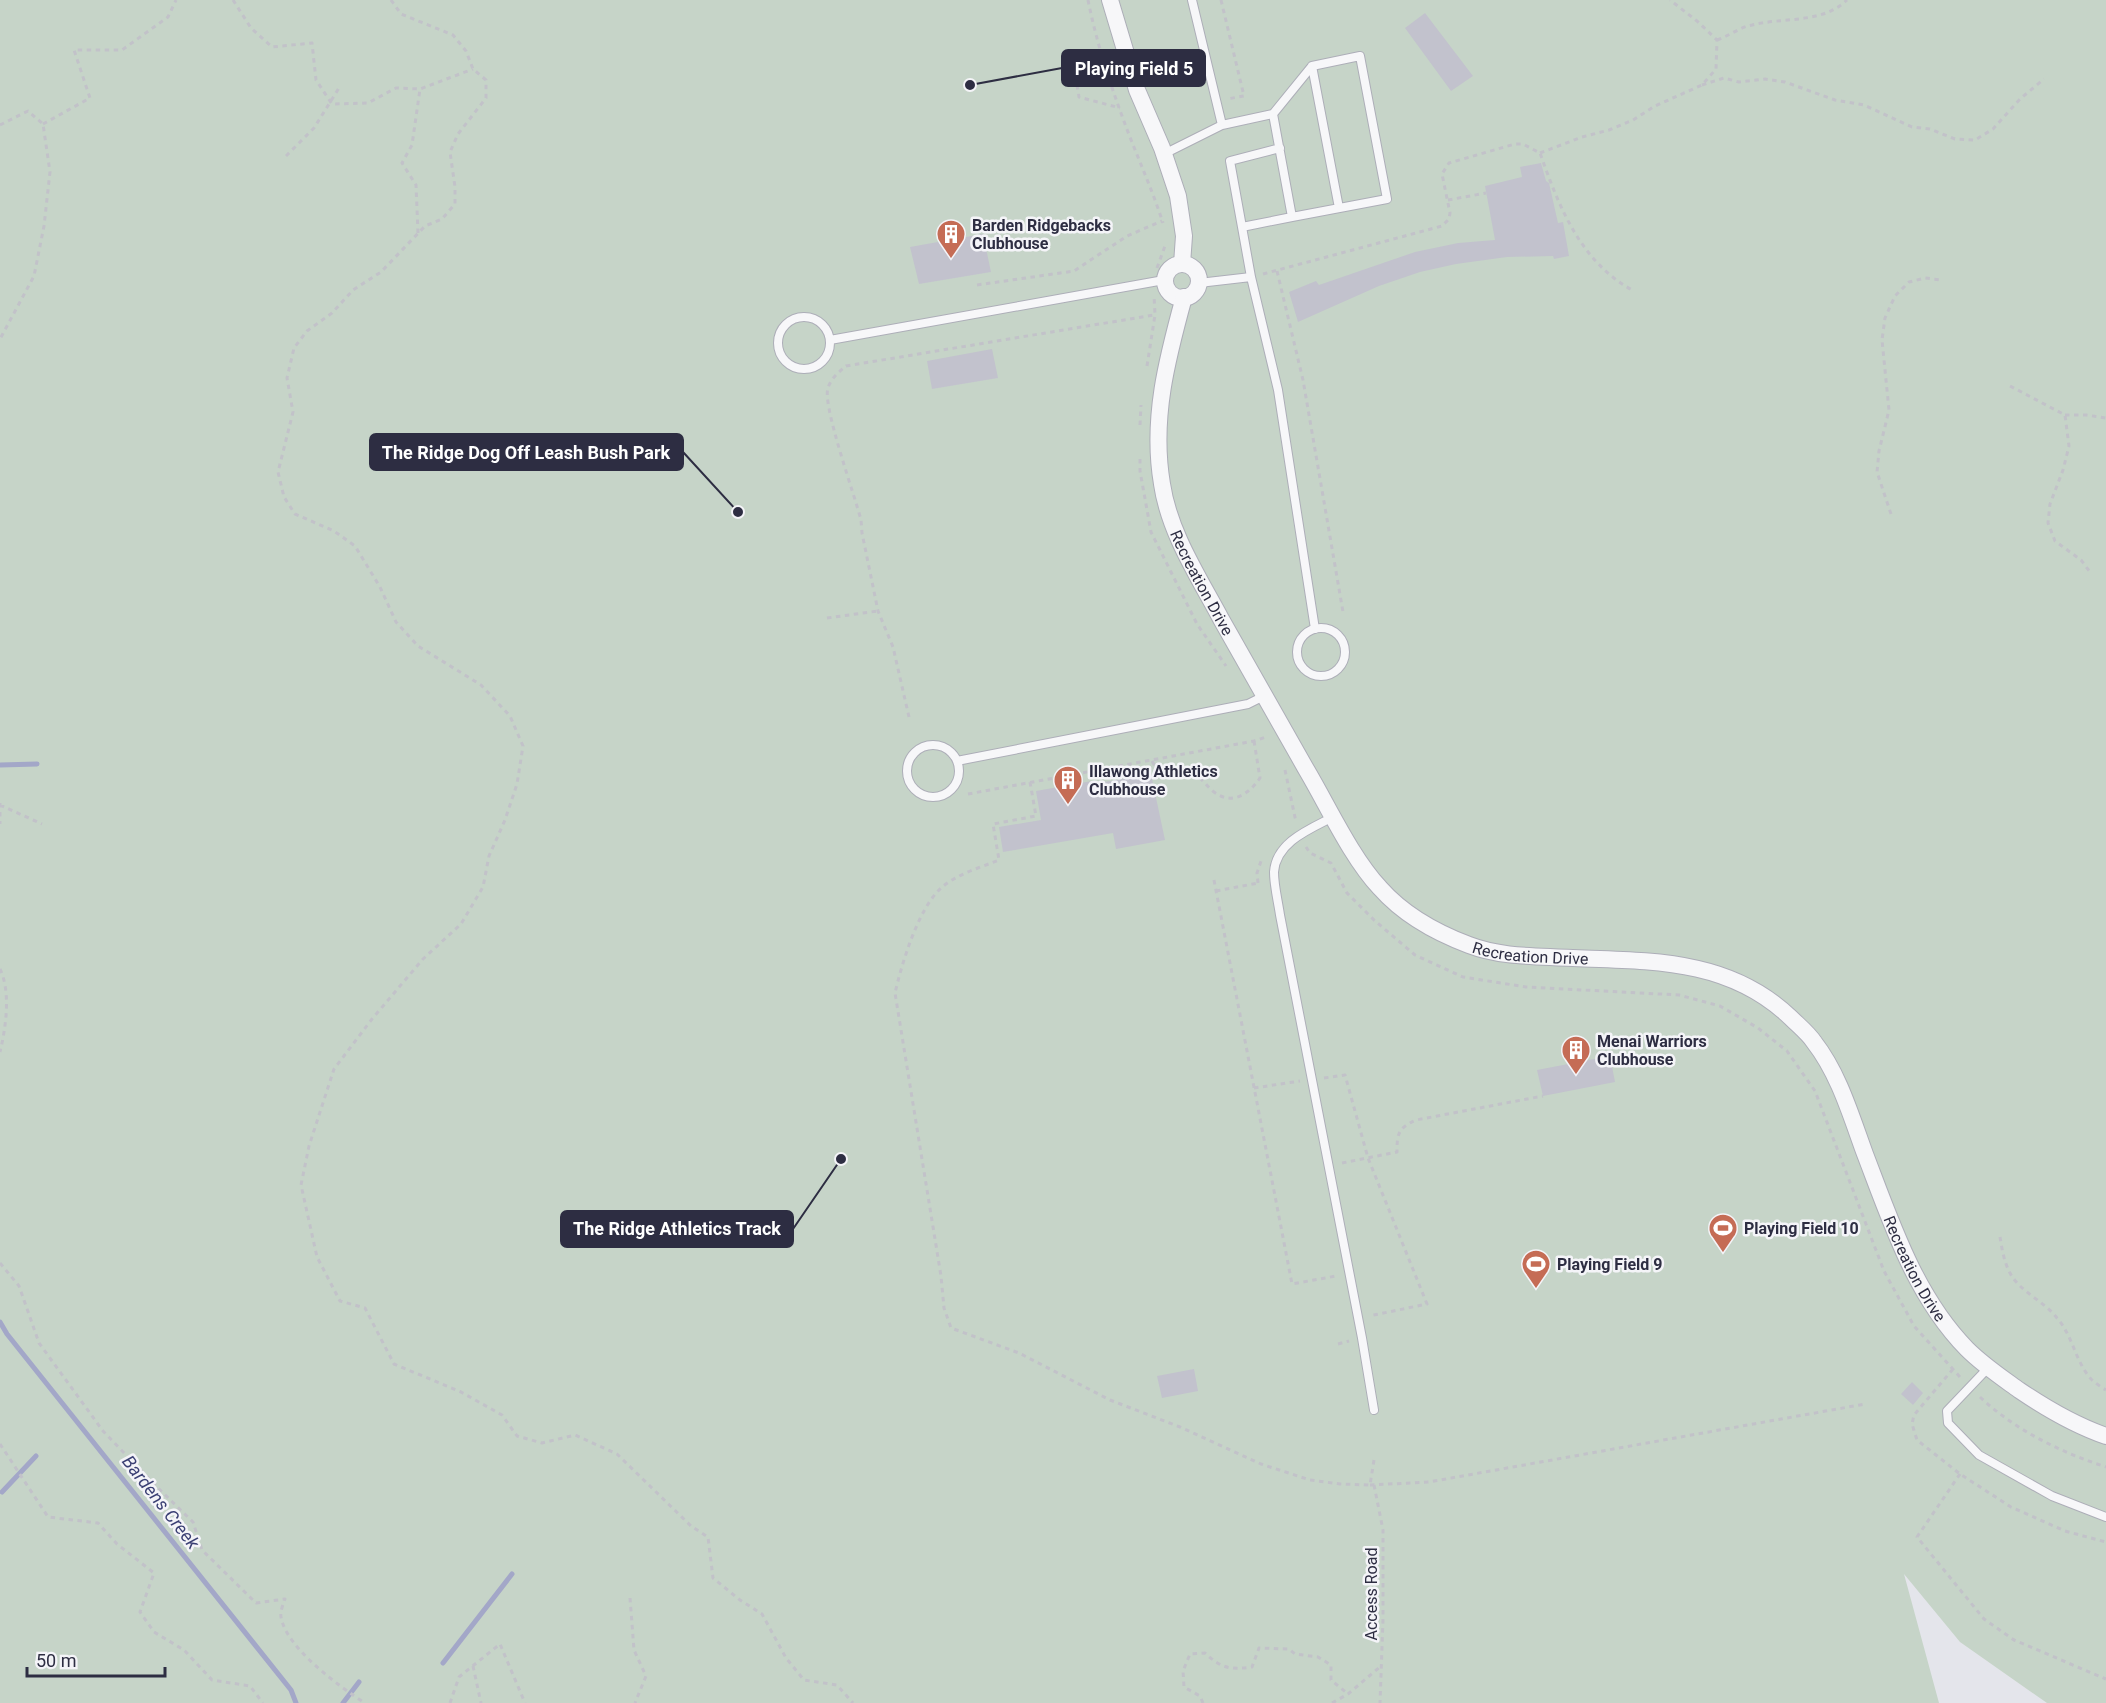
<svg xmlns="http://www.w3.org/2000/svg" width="2106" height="1703" viewBox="0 0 2106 1703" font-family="Roboto,sans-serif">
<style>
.green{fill:#c6d4c8}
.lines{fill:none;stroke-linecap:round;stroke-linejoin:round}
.stream{stroke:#a3a7c8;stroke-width:5}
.building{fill:#c2c2cd}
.lane-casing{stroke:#adaeb8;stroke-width:10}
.street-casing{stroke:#adaeb8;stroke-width:18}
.path{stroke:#c2c2c9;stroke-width:3;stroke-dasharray:4.5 4.5;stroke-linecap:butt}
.lane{stroke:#f7f7f9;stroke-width:8}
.street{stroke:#f7f7f9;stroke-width:16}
.labels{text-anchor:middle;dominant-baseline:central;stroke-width:5;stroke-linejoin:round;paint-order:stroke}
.poi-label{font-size:16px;font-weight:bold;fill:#2d2d42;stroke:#f4f4f8;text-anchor:start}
.street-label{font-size:16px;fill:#2d2d42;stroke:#f4f4f8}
.water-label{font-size:18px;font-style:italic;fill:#3a3f73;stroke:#f4f4f8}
.leader{fill:none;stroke:#2d2d42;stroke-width:2}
.callout-dot{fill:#2d2d42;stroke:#f4f4f8;stroke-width:2}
.callout{fill:#2d2d42;stroke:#2d2d42;stroke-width:2}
.callout-label{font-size:18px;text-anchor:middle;font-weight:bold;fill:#fff}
</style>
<rect width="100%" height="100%" fill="#e4e5eb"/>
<!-- green -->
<path class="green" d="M0 0H2106V1703H2047L1960 1642 1904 1574 1939 1703H0Z"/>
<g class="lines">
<!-- stream -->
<path class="stream" d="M0 765 37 764
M0 1322 7 1334 291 1690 296 1703
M2 1492 36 1456
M443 1663 512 1574
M343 1703 359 1682"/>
</g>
<!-- building -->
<path class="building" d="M1425 13 1473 76 1451 91 1405 28Z
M1541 163 1546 181 1549 183 1558 223 1563 222 1569 256 1554 259 1553 256 1507 257 1456 264 1420 272 1379 286 1298 322 1289 292 1316 281 1319 285 1415 252 1458 243 1495 240 1485 186 1522 177 1520 167Z
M983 234 991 272 919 284 910 247Z
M992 349 998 378 932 389 927 361Z
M1151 774 1165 840 1116 849 1113 833 1003 852 999 827 1041 820 1036 791 1092 781 1093 784Z
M1610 1056 1615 1082 1543 1096 1537 1070Z
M1194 1369 1198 1391 1162 1398 1157 1376Z
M1912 1382 1923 1393 1913 1405 1901 1394Z"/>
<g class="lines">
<!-- lane casing -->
<g class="lane-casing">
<path id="lane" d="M1312 66 1339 208
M1273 114 1312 66 1360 56 1387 199 1292 217
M1222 125 1273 114 1292 217 1242 227 1251 277 1278 390 1315 629
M1164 154 1222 125 1192 0
M1242 227 1230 161 1280 148
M1199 283 1251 277
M778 343a26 26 0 1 1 52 0a26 26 0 1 1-52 0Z
M830 340 1164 280
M1297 652a24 24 0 1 1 48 0a24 24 0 1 1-48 0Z
M907 771a26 26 0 1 1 52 0a26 26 0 1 1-52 0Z
M957 761 1248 704 1264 696
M1333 817C1310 829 1276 842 1274 872 1274 886 1278 901 1280 915L1362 1338 1374 1410
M1988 1368 1947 1411 1948 1423 1979 1455 2052 1496 2106 1517"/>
</g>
<!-- street casing -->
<g class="street-casing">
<g id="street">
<path d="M1110 0 1137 90 1162 148 1178 196 1184 236 1182 264"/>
<circle cx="1182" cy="281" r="17"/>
<path id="s1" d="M1184 297C1167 359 1151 419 1162 484 1169 532 1198 576 1221 619 1249 669 1278 719 1306 769 1328 806 1351 857 1380 888 1403 914 1437 933 1469 945 1495 955 1523 956 1550 957 1637 962 1724 953 1791 1018 1799 1026 1808 1033 1814 1042 1839 1074 1851 1116 1865 1154 1891 1222 1915 1296 1967 1349 1983 1365 2001 1377 2019 1390 2047 1409 2074 1425 2106 1436"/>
</g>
</g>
<!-- path -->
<path class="path" d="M233 0 251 28 272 47 312 43 316 80 332 104 368 103 396 88 420 89 473 69
M391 0 401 14 453 35 466 51 473 69 486 80V98L458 134 450 152 455 187V204L442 219 425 226 381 272 353 290 332 313 307 331 294 348 287 378 293 412 278 472 284 497 295 514 334 531 355 546 380 587 396 622 418 646 481 685 510 716 523 746 517 784 505 820 489 856 483 887 461 924 423 959 372 1019 334 1069 309 1146 301 1185 317 1257 340 1301 365 1308 394 1364 461 1392 502 1415 517 1436 542 1443 575 1435 617 1454 691 1526 708 1537 713 1578 740 1600 762 1614 786 1658 804 1680 837 1685 853 1703
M1088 0C1097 45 1112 90 1128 132 1140 163 1153 192 1163 223
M1221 0 1244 96 1227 99
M1717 40C1729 36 1740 27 1752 25 1784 17 1822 24 1847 0
M1077 85 1079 97 1120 108
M1702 85 1724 78 1739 82 1765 79 1785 82 1835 100 1864 105 1912 127 1930 129 1955 139 1975 140 1993 129 2020 99 2044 79
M43 124 90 98 74 50H122L168 17 176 0
M0 125 28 111 43 124 50 172 44 226 34 276 0 339
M1540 153 1582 137 1609 130 1633 120 1655 106 1702 85 1716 69 1717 40 1697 21 1670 0
M286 156 314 128 339 88
M1448 200 1486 193
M418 233 416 185 402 163 412 145 420 89
M1157 268 1165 246
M1277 271 1303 380 1343 612
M1263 274 1442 226 1449 219 1450 213 1442 174 1449 163 1515 144H1523L1540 153C1559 207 1581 263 1634 291
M977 285 1074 271 1127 236 1162 221
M1147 366 1155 315 1154 295
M2010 386 2065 415 2069 446 2063 470 2050 504 2048 523 2055 541 2081 560 2090 572
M2065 415H2086L2106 418
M1140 425 1141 405
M1140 459V471L1151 532 1197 624 1226 666
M1891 514 1877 472 1879 451 1889 410 1882 340 1885 318 1895 296 1909 282 1925 278 1941 280
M827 618 878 611
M909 717 893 647 878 611 862 533 861 520C855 496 822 405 828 388 831 378 839 372 846 366L1154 315
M1152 761C1161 779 1173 769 1189 772 1201 775 1205 785 1214 792 1232 806 1249 794 1260 778L1254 741
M1285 770 1296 822
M1030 782 1036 816 993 824 999 860C979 868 957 874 941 888 918 909 902 963 895 993L941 1276 944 1308 951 1328 1019 1353 1110 1400 1180 1427 1261 1464 1310 1480 1340 1484 1370 1485 1374 1460
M968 794 1254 741 1266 737
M0 803V824
M0 805 42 824
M1306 847 1310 853 1331 863 1347 893 1374 920 1415 955 1463 977 1526 987 1679 995 1720 1006 1758 1028 1787 1051 1815 1091 1884 1271 1914 1326 1960 1377
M1214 880 1292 1284 1336 1276
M1258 883 1257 873 1261 861
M1216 891 1258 883
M0 969C11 992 6 1027 0 1052
M1324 1078 1345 1075 1368 1158 1427 1304 1369 1316
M1254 1088 1300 1081
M1342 1163 1397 1152C1397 1134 1398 1128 1416 1120L1543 1096
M2000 1237C2002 1249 2004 1262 2010 1273 2020 1292 2044 1301 2057 1318 2073 1336 2075 1361 2091 1379 2095 1383 2101 1387 2106 1390
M0 1263 19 1286 39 1343 103 1431 157 1487 193 1522 202 1550 256 1603 285 1599C283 1604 280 1612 281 1617 286 1648 340 1687 365 1703
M1338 1344 1349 1341
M1953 1369 1914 1415 1912 1424 1917 1440 1960 1474 2011 1507 2065 1531 2106 1542
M1980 1397C2015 1430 2060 1452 2106 1467
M0 1444 48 1517 98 1523 117 1544 154 1573 140 1612 154 1632 184 1650 212 1680 250 1686 263 1703
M1960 1474 1917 1537 1984 1619 2014 1640 2106 1679
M1370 1485 1429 1482 1865 1404
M1374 1485 1383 1530V1619L1380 1703
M630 1598 634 1650 646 1676 635 1703
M473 1666 481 1703
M450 1703 459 1677 500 1644 525 1703
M1203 1703 1200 1696 1184 1687 1183 1671 1190 1654 1205 1653C1221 1668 1229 1670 1252 1667L1259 1648 1289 1649 1295 1654 1318 1657 1331 1665V1680L1348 1694
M1332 1703 1348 1694 1381 1666"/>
<!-- lane -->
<use href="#lane" class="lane"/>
<!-- street -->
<use href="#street" class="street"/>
</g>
<!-- icons -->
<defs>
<g id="building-pin" transform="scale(1.5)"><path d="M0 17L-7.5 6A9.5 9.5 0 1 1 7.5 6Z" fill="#c56c55" stroke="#f4f4f8"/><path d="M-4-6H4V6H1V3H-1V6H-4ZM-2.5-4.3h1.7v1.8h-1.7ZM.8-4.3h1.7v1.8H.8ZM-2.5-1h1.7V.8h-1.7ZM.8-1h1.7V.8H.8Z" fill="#fff"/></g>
<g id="stadium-pin" transform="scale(1.5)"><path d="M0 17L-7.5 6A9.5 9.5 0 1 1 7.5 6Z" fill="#c56c55" stroke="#f4f4f8"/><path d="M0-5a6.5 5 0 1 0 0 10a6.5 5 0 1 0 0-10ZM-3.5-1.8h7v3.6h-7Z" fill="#fff"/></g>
</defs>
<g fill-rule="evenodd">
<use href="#building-pin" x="951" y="234"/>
<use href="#building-pin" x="1068" y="780"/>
<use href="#building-pin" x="1576" y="1050"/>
<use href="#stadium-pin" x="1723" y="1228"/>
<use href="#stadium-pin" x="1536" y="1264"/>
</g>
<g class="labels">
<!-- poi labels -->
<g class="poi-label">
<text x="972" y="225">Barden Ridgebacks<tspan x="972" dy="18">Clubhouse</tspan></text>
<text x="1089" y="771">Illawong Athletics<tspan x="1089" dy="18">Clubhouse</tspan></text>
<text x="1597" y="1041">Menai Warriors<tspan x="1597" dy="18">Clubhouse</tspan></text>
<text x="1744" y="1228">Playing Field 10</text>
<text x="1557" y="1264">Playing Field 9</text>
</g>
<!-- street labels -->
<g class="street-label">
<text stroke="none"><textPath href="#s1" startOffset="297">Recreation Drive</textPath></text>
<text stroke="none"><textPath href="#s1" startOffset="820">Recreation Drive</textPath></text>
<text stroke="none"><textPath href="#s1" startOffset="1377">Recreation Drive</textPath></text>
<text transform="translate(1371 1594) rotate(-90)">Access Road</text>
</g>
<!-- water labels -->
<g class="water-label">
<text transform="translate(161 1502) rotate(52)">Bardens Creek</text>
</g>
</g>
<!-- callouts -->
<path class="leader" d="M970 85L1062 68M738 512L683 452M841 1159L793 1229"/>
<g class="callout-dot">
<circle cx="970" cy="85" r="6"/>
<circle cx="738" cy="512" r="6"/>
<circle cx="841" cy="1159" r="6"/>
</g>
<g class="callout">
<rect x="1062" y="50" width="143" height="36" rx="6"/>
<rect x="370" y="434" width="313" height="36" rx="6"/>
<rect x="561" y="1211" width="232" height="36" rx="6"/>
</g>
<g class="callout-label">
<text x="1134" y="75">Playing Field 5</text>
<text x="526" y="459">The Ridge Dog Off Leash Bush Park</text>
<text x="677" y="1235">The Ridge Athletics Track</text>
</g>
<!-- scale -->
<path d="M27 1667v9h138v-9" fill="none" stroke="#2d2d42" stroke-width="3"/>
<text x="36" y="1667" font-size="18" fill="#2d2d42" stroke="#f4f4f8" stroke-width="4.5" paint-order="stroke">50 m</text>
</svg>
